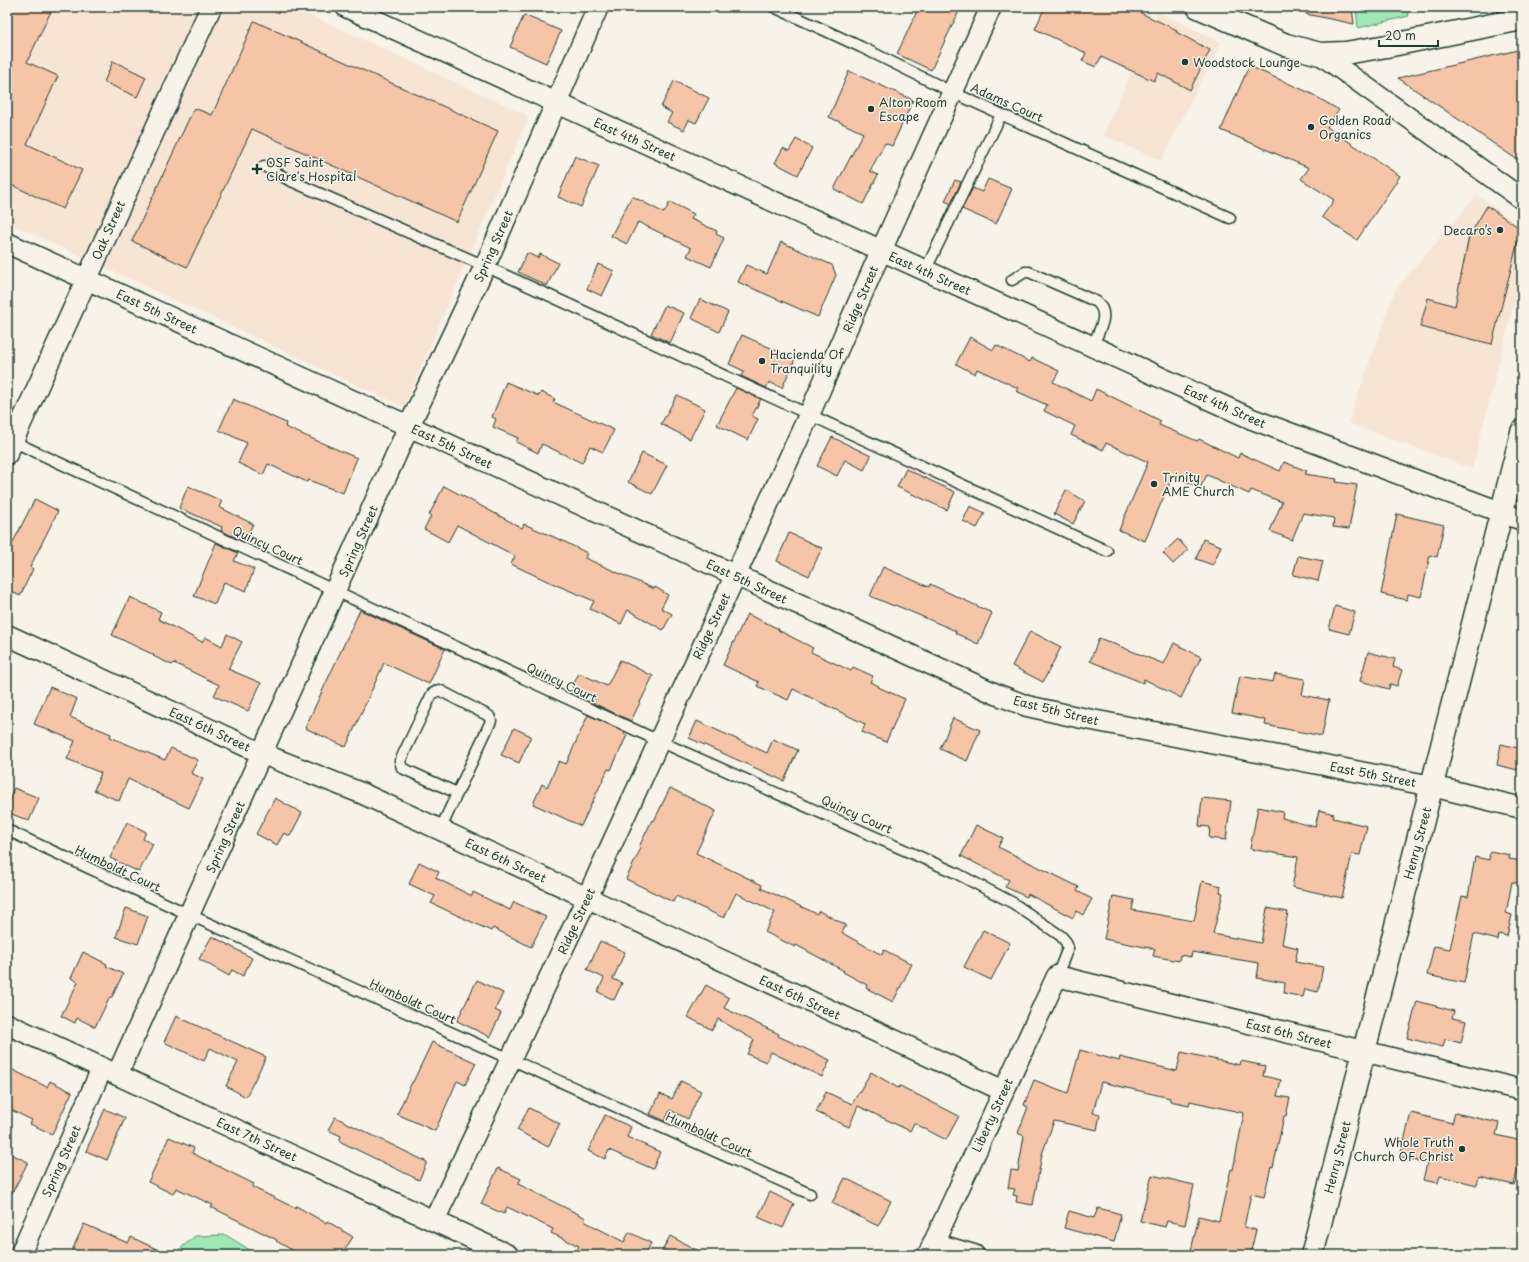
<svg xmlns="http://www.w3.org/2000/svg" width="1529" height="1262" viewBox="0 0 1529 1262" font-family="'Playpen Sans',sans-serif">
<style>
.built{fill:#f7e5d4}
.green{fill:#9fe7b5;stroke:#5f9274}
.building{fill:#f6c4a6;stroke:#1f3d34}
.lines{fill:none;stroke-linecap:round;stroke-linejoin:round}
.lane-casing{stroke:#1f3d34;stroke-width:13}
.street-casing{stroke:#1f3d34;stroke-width:23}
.secondary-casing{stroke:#1f3d34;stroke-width:25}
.lane{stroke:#f7f3e8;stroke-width:10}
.street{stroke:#f7f3e8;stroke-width:20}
.secondary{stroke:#f7f3e8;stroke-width:22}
.poi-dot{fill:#1f3d34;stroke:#f7f3e8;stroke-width:1.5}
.labels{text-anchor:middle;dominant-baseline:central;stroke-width:3;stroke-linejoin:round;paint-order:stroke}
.poi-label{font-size:12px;fill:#1f3d34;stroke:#f7f3e8;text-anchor:start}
.street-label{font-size:12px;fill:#1f3d34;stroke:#f7f3e8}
</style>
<rect width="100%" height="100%" fill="#f7f3e8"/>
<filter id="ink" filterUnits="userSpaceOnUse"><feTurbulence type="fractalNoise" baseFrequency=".025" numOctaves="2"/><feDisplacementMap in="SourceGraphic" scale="8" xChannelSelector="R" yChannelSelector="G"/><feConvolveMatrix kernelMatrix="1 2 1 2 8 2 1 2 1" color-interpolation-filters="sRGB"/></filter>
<g filter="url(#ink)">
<!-- built -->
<path class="built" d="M7 7H292L529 116 404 407 7 222Z
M1158 12 1221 42 1161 161 1103 135Z
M1477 195 1522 228V273L1472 469 1348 423 1395 290Z"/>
<!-- green -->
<path class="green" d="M1356 7H1406L1409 16 1358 28Z
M226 1235 258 1255H173L195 1236Z"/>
<!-- building -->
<path class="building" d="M7 7H53L27 62 58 76 27 144 82 170 63 209 7 183Z
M919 7H961L931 70 897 54Z
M1045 7H1128L1177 30 1176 32 1210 50 1190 90 1158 73 1154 81 1101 57 1096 67 1082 61 1086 53 1035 29Z
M1306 7H1352L1354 24 1306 14Z
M524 15 561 31 546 63 510 47Z
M254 21 498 131 457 222 252 129 187 267 132 241 194 108 212 115Z
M1522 49V163L1398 78Z
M113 61 146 77 137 97 104 82Z
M1249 66 1310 93 1339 110 1327 127 1400 176 1357 240 1322 217 1334 200 1301 179 1309 168 1221 130Z
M849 71 913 100 892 146 885 143 870 171 878 175 863 204 834 189 863 133 829 117Z
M674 81 709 98 696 123 689 120 684 130 667 122 672 113 661 107Z
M796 139 812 148 798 175 775 163 783 148 789 151Z
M575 156 599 166 581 207 558 197Z
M988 179 1012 189 996 224 962 209 973 188 982 192Z
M955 180 961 182 951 204 945 201Z
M632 196 664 213 670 202 694 214 691 219 717 231 716 234 724 238 711 267 687 256 691 248 638 222 627 244 611 236Z
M1487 206 1521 229 1492 344 1420 327 1428 298 1455 306 1469 236Z
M781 242 832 265 836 275 818 317 738 282 746 265 767 274Z
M527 253 538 258 540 254 558 263 547 286 518 272Z
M598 264 614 271 602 296 587 289Z
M700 299 728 312 719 332 691 318Z
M665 305 684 313 670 343 651 334Z
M742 335 795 359 782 388 769 382 766 388 741 376 744 371 729 364Z
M970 337 993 350 996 345 1030 362 1032 358 1059 371 1053 382 1091 401 1096 389 1161 421 1159 425 1197 441 1199 439 1238 458 1240 453 1280 471 1284 462 1307 471 1305 474 1337 479 1336 482 1357 485 1349 529 1333 527 1334 518 1303 513 1292 540 1270 531 1282 502 1251 490 1249 494 1207 475 1200 488 1173 475 1145 541 1119 530 1148 462 1106 443 1103 450 1071 435 1075 426 1044 411 1047 405 1016 391 1018 388 977 369 975 374 956 364Z
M506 382 539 396 541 392 555 399 553 402 614 430 603 452 590 446 582 463 542 444 538 453 516 442 518 438 493 427 496 419 492 417Z
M736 388 761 399 752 416 758 419 748 440 717 425Z
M677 395 705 409 690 439 661 424Z
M233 399 286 423 285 427 357 458 343 493 308 480 307 482 268 464 263 475 238 463 247 443 219 430Z
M832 437 871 456 864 470 845 460 837 476 817 466Z
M642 453 667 465 652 494 628 482Z
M906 469 955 492 947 510 897 487Z
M188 486 222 501 219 507 253 524 244 541 221 531 222 527 179 508Z
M444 486 522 528 524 524 563 541 587 553 585 558 654 589 655 587 668 595 661 608 672 614 663 630 628 610 621 624 590 609 594 601 547 581 511 564 515 556 457 525 448 542 424 529 431 516 429 515Z
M1066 490 1085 501 1073 524 1054 514Z
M35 499 58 511 30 567 33 569 20 596 7 589V554Z
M970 506 985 513 977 528 963 521Z
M1397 514 1444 525 1437 557 1430 555 1421 597 1408 594 1407 600 1381 594Z
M789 533 822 548 809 576 777 561Z
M1178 539 1188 550 1173 564 1163 553Z
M1203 539 1221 546 1213 565 1196 559Z
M216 543 238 553 234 561 254 569 246 591 224 582 215 604 194 596Z
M1298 556 1323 561 1318 581 1293 575Z
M883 567 929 587 930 584 992 613 978 644 955 633 956 631 895 605 894 606 870 596Z
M130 597 161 612 158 619 202 642 205 637 222 646 227 634 242 642 228 669 261 683 248 711 214 696 219 685 174 663 172 665 153 656 154 655 112 635Z
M1335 606 1355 612 1349 634 1329 629Z
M360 610 445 649 429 684 384 663 346 747 305 728Z
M747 614 779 629 778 630 813 648 811 652 851 671 853 667 873 676 870 682 879 686 878 687 905 699 886 742 862 732 865 724 793 689 788 700 757 686 759 682 723 665Z
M1030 631 1061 647 1043 682 1012 666Z
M1099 638 1164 664 1174 643 1201 657 1181 698 1144 679 1143 683 1090 661Z
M1368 652 1395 659 1393 667 1402 670 1397 686 1390 684 1389 689 1360 681Z
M620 660 653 676 631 721 593 703 595 698 572 687 579 673 607 686Z
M1275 674 1305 679 1302 695 1329 700 1322 736 1265 725 1266 720 1232 713 1240 676 1273 682Z
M50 687 77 699 70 717 111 734 110 737 165 760 171 748 198 760 191 773 203 779 189 808 128 779 119 801 94 790 101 773 67 759 75 741 34 724Z
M588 715 625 732 624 734 627 735 611 770 608 769 581 826 533 804 542 784 547 787 559 761 566 764Z
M953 718 980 730 967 761 940 749Z
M697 721 767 753 773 739 798 750 784 781 689 738Z
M514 728 531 736 519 763 501 755Z
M1501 744 1522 749V771L1497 765Z
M14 788 39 798 29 821 7 812V805Z
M670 788 716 811 696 853 762 885 761 888 817 914 819 911 846 925 842 933 882 955 884 950 912 964 893 1002 866 988 867 985 843 972 844 971 796 945 795 947 765 932 775 912 736 893 724 918 676 896 673 902 626 879 641 848 639 847 652 820 654 821Z
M275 798 302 813 290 836 284 833 277 845 256 834Z
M1202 798 1231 801 1226 840 1209 838 1210 827 1199 826Z
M1258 807 1283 812 1282 818 1315 827 1319 810 1334 814 1333 818 1367 826 1360 855 1352 854 1342 898 1292 887 1298 857 1250 849Z
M127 822 146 832 143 839 153 844 139 872 110 858Z
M976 825 1003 838 998 847 1079 887 1077 891 1092 899 1083 915 1076 911 1073 918 1028 894 1027 897 1005 887 1009 880 961 856Z
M1490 851 1510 855 1509 859 1522 861 1519 883 1512 882 1506 913 1512 915 1507 936 1499 934 1498 940 1474 934 1464 983 1427 975 1434 946 1450 949 1462 896 1468 897 1475 857 1489 860Z
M419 862 439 872 436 878 472 896 473 892 510 910 514 902 546 917 531 947 493 928 491 931 431 903 435 896 409 884Z
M1202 881 1221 886 1220 892 1223 893 1213 934 1261 943 1267 908 1288 912 1282 944 1298 948 1295 962 1323 967 1318 992 1305 989 1303 997 1284 993 1285 983 1257 978 1259 963 1192 952 1191 957 1180 955 1179 961 1153 956 1155 949 1104 939 1113 896 1134 900 1132 910 1194 921Z
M126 908 148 916 138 944 116 937Z
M983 930 1010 943 991 980 964 967Z
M212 936 252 958 243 976 232 970 229 976 199 959Z
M600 941 625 952 613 979 622 983 614 1000 598 992 604 978 587 970Z
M83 952 107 964 106 966 123 974 112 997H110L95 1027 77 1018 75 1023 61 1016 78 982 71 978Z
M477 980 503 993 495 1010 501 1013 490 1037 457 1021Z
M706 985 729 998 724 1008 779 1034 778 1036 830 1060 822 1077 771 1052 766 1062 747 1054 754 1040 718 1019 712 1030 688 1017Z
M1417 1001 1454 1011 1452 1018 1466 1021 1461 1043 1445 1039 1443 1047 1407 1038Z
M176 1016 266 1057 246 1097 226 1086 238 1062 210 1048 204 1061 164 1042Z
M432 1042 476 1063 465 1085 457 1081 435 1131 397 1114 412 1082H413Z
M1080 1050 1119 1061 1120 1057 1177 1071 1181 1052 1240 1065 1241 1061 1265 1066 1263 1076 1281 1080 1277 1096 1290 1098 1286 1116H1284L1273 1168 1271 1167 1264 1197 1251 1194 1244 1227 1256 1230 1250 1255H1190L1199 1216 1219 1221 1231 1169 1233 1170 1244 1113 1190 1101 1189 1105 1170 1101V1098L1101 1082 1093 1113 1100 1114 1097 1130 1054 1121 1042 1154 1033 1205 1016 1202 1017 1196 1013 1195 1015 1189 1008 1188 1011 1170 1018 1171 1024 1136 1018 1133 1028 1107 1024 1105 1034 1080 1068 1093Z
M7 1067 47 1087 50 1081 72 1092 52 1134 30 1124 32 1120 7 1108Z
M871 1072 898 1088 900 1086 959 1116 946 1140 914 1123 910 1131 858 1106 849 1127 816 1112 826 1092 852 1104Z
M681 1081 701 1091 688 1119 670 1110 665 1121 650 1114 660 1094 672 1099Z
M529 1108 560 1124 548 1147 517 1130Z
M105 1109 125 1118 107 1160 86 1151Z
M1411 1113 1452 1123 1455 1113 1499 1123 1496 1135 1522 1141V1166L1519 1165 1514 1185 1479 1177 1477 1185 1440 1176 1438 1183 1423 1180 1427 1163 1400 1157Z
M605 1115 631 1127 627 1137 660 1152 653 1169 609 1150 605 1159 588 1151Z
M335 1117 427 1162 419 1180 339 1141 341 1136 328 1130Z
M169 1137 194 1148 192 1153 254 1184 252 1187 295 1208 296 1206 326 1223 327 1221 353 1237 341 1255H301L276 1241 277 1240 211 1207 213 1205 176 1188 173 1194 148 1182Z
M7 1152 28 1162 7 1203Z
M498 1168 521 1179 518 1184 586 1218 584 1221 624 1242 629 1232 651 1243 646 1253 650 1255H574L579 1246 551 1233 553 1229 507 1207 504 1214 481 1204Z
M1152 1175 1194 1185 1185 1225 1167 1221 1165 1227 1140 1221Z
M845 1178 891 1201 878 1226 832 1203Z
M770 1192 794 1204 783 1228 758 1217Z
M1098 1208 1121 1214 1114 1242 1064 1228 1069 1211 1094 1218Z
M84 1224 128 1243 131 1237 169 1255H70Z
M670 1236 706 1255H660Z"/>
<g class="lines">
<!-- lane casing -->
<g class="lane-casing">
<path id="lane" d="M774 7 861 47 952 92 1230 218
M264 166 289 180 485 266 1107 551
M925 271 1001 115
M1012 280 1025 272H1029L1097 302C1111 315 1098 332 1092 347
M10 440 659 741 954 872 1013 903 1061 936 1066 942 1068 948 1057 976
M7 830 190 915 810 1194
M440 830 491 721 489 716 439 690 432 694 400 761 402 768 457 793"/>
</g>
<!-- street casing -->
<g class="street-casing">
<path id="street" d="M346 7 1252 419 1522 520
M1320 54 1522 199
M7 243 996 694 1027 706 1077 717 1432 786 1522 808
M7 454 211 7
M7 635 263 754 361 793 1004 1091
M7 1024 508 1255
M117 1075 409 426 485 266 598 7
M434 1221 587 898 809 415 881 251 991 7
M933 1243 974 1255
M20 1255 102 1068
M928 1255 1057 976 1522 1090"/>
</g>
<!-- secondary casing -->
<g class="secondary-casing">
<path id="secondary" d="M1198 7 1286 45 1320 54 1345 53 1387 46 1522 19
M1312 1255 1522 432"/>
</g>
<!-- lane -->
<use href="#lane" class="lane"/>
<!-- street -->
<use href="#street" class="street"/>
<!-- secondary -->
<use href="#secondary" class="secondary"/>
</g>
</g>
<!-- markers -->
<g class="poi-dot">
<circle cx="1185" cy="62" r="4"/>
<circle cx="871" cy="109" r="4"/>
<circle cx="1311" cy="127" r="4"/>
<path d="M255 163h4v4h4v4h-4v4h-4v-4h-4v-4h4z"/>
<circle cx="1500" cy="230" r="4"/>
<circle cx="762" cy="361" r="4"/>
<circle cx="1154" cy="484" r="4"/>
<circle cx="1462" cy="1149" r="4"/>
</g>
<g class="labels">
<!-- poi labels -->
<g class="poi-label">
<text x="1193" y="62">Woodstock Lounge</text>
<text x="879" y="102">Alton Room<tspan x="879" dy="14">Escape</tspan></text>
<text x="1319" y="120">Golden Road<tspan x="1319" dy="14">Organics</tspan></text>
<text x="266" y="162">OSF Saint<tspan x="266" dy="14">Clare's Hospital</tspan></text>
<text x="1492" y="230" text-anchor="end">Decaro’s</text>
<text x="770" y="354">Hacienda Of<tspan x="770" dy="14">Tranquility</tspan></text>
<text x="1162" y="477">Trinity<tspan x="1162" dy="14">AME Church</tspan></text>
<text x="1454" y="1142" text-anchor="end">Whole Truth<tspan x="1454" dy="14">Church OF Christ</tspan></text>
</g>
<!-- street labels -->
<g class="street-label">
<text transform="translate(1007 102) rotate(24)">Adams Court</text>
<text transform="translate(635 139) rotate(24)">East 4th Street</text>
<text transform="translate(108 230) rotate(-66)">Oak Street</text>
<text transform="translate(493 246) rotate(-66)">Spring Street</text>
<text transform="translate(930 273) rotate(24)">East 4th Street</text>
<text transform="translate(860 299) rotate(-67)">Ridge Street</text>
<text transform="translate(157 311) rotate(25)">East 5th Street</text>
<text transform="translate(1225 406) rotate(24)">East 4th Street</text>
<text transform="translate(452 446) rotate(25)">East 5th Street</text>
<text transform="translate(358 541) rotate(-66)">Spring Street</text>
<text transform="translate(268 545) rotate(25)">Quincy Court</text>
<text transform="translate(747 581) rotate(25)">East 5th Street</text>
<text transform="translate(711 626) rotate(-65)">Ridge Street</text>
<text transform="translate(562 682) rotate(25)">Quincy Court</text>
<text transform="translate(1056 710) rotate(14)">East 5th Street</text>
<text transform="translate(210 729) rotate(25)">East 6th Street</text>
<text transform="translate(1373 774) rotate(11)">East 5th Street</text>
<text transform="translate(857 814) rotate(24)">Quincy Court</text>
<text transform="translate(225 837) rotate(-66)">Spring Street</text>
<text transform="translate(1417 843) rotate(-75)">Henry Street</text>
<text transform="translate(506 860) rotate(25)">East 6th Street</text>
<text transform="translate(118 868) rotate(25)">Humboldt Court</text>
<text transform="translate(576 921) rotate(-65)">Ridge Street</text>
<text transform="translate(800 997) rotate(25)">East 6th Street</text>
<text transform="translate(413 1001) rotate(24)">Humboldt Court</text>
<text transform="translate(1289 1033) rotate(14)">East 6th Street</text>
<text transform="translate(992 1115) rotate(-65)">Liberty Street</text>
<text transform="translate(709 1134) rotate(24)">Humboldt Court</text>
<text transform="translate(257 1139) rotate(25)">East 7th Street</text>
<text transform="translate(1337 1157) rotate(-76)">Henry Street</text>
<text transform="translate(61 1161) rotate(-66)">Spring Street</text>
</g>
</g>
<!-- margin -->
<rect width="1529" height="1262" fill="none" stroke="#f7f3e8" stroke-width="24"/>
<rect x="12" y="12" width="1505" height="1238" fill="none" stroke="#1f3d34" stroke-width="1.5" filter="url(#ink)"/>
<!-- scale -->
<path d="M1379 40v6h59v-6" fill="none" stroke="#1f3d34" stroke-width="2"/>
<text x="1385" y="40" font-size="12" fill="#1f3d34" stroke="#f7f3e8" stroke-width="3" paint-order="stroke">20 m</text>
</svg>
